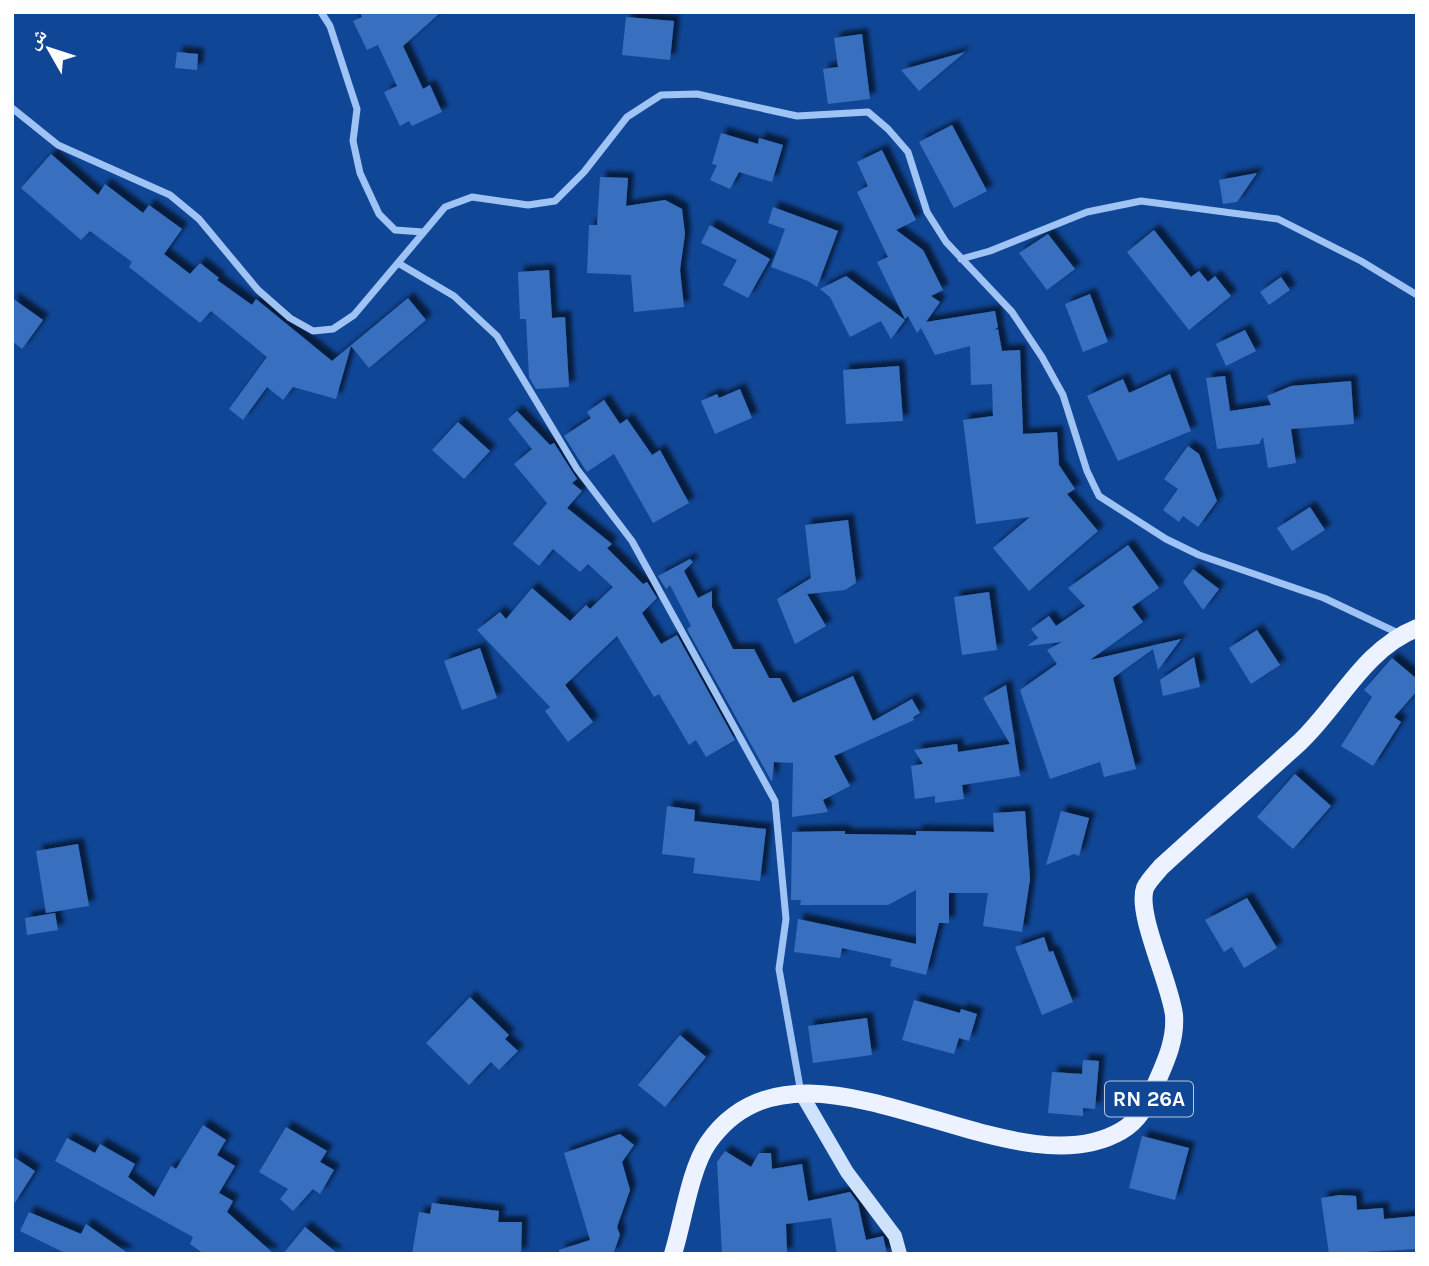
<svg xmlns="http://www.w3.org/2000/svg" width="1429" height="1266" viewBox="0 0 1429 1266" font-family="Karla,'Noto Naskh Arabic',sans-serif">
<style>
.building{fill:#3870bf;filter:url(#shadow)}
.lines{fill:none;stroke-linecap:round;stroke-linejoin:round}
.street{stroke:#9ec3f4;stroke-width:7}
.secondary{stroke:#cee1fd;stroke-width:14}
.primary{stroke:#ecf2ff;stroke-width:18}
.labels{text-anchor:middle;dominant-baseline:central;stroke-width:6;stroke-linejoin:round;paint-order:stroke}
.shield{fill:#104696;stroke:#b7c8e0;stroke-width:2}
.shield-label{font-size:21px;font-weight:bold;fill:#fff}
</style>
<defs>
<filter id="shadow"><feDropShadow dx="6" dy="-6" stdDeviation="2" flood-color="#0009"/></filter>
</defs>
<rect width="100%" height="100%" fill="#104696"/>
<!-- building -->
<path class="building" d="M360 12H441L403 46 423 89 430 85 442 112 412 126 409 121 400 126 384 92 397 86 378 45 367 50 353 21 362 17Z
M626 17 674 21 670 60 622 55Z
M862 34 870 99 828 104 823 69 838 67 834 38Z
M177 52 198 54 197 70 175 68Z
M965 52 919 91 901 70Z
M952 125 987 191 954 208 919 142Z
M721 133 758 144 759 138 783 145 772 182 739 172 730 189 710 180 717 165 712 164Z
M882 150 916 220 896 230 923 250 943 290 931 296 940 302 926 322 995 311 998 327 994 330 998 329 1002 351 1020 350 1023 434 1057 432 1059 465 1075 489 1067 494 1098 531 1029 591 993 548 1030 517 976 524 963 420 993 416 992 384 971 385 970 346 935 355 921 328 917 333 908 316 905 319 877 262 888 257 857 192 868 186 857 162Z
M51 154 98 195 105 184 143 213 149 205 182 229 164 254 190 274 200 263 219 278 217 280 252 305 256 299 332 361 408 298 426 320 369 368 351 346 336 399 293 387 283 400 267 387 243 420 229 409 267 357 211 311 200 323 129 267 132 262 90 231 81 240 21 188Z
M1257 173 1237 202 1223 204 1219 180Z
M600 177 628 178 626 206 665 200 682 209 685 234 680 270 684 307 634 312 631 275 587 273 589 225H597Z
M773 207 838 231 817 287 808 281 771 267 785 229 768 223Z
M710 225 770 259 748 298 723 285 737 260 701 243Z
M1154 230 1191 277 1199 271 1208 282 1215 276 1231 296 1189 330 1127 252Z
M1048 234 1075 269 1047 290 1019 253Z
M549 270 552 318 565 317 569 387 536 389 529 377 526 319H520L518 272Z
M846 276 905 320 891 339 881 321 850 337 830 297 820 289Z
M1281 277 1290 290 1269 305 1260 292Z
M1090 294 1108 342 1083 352 1065 304Z
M12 298 43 320 22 349 12 341Z
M1245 330 1256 351 1226 366 1216 344Z
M899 366 903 421 846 424 843 370Z
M1170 374 1191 431 1118 461 1087 396 1123 379 1129 393Z
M1225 376 1230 411 1271 405 1267 396 1291 386 1351 381 1354 424 1291 429 1296 463 1268 468 1263 437 1259 444 1217 449 1206 378Z
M740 389 752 418 715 434 701 401 717 394 719 398Z
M604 400 620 424 627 419 652 455 660 450 689 503 653 523 614 454 587 472 564 436 591 418 587 412Z
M517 411 550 445 554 443 577 479 572 483 582 491 567 508 612 544 607 548 643 584 647 582 657 598 642 613 661 644 677 635 735 740 706 757 696 740 689 745 659 694 654 697 617 636 565 685 593 722 568 742 545 711 550 707 477 630 500 612 506 619 532 588 570 621 586 605 590 609 613 587 588 564 580 572 553 549 539 566 513 544 547 503 514 464 532 449 508 419Z
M458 422 490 451 464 479 432 450Z
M1188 446 1199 454 1217 501 1198 527 1183 516 1179 522 1163 510 1178 489 1164 479Z
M1310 507 1325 530 1292 551 1277 528Z
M848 520 856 583 845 590 807 594 826 626 795 644 777 599 811 578 805 525Z
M1128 545 1159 588 1132 607 1143 622 1090 660 1181 639 1158 670 1153 649 1113 678 1136 769 1104 777 1100 762 1050 779 1020 690 1057 664 1047 650 1062 642 1027 646 1038 638 1031 629 1049 616 1056 626 1085 606 1068 588Z
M690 559 693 562 684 571 698 598 712 591V607L733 649H754L769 678H780L793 703 853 676 873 721 912 699 920 713 913 717 914 720 834 756 850 786 823 800 828 812 792 817 793 763 774 762 772 782 687 629 691 626 670 585 666 589 658 576Z
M1193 569 1219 589 1203 610 1183 582Z
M989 592 997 650 962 655 954 597Z
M1257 630 1280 665 1251 684 1229 648Z
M480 648 497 698 462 710 444 661Z
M1194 657 1200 687 1163 696 1160 680Z
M1392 658 1417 679V691L1394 717 1401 722 1373 766 1341 746 1372 697 1364 690Z
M1006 685 1020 776 962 785 964 799 935 803V796L915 799 911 766 923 764 914 750 957 744 958 752 1010 744 983 698Z
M1295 774 1331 806 1293 849 1257 817Z
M667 806 695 810 694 821 766 829 760 881 693 873 695 858 662 854Z
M1025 811 1030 879 1022 932 983 926 988 893H949V923H939L926 975 890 966 892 959 842 948 840 958 794 952 798 919 916 944V890L888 905H800L801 900H791L792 832 845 831V834L916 835V831L994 832 993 813Z
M1061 811 1089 818 1079 856 1074 854 1046 865Z
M78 844 89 906 46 913 36 851Z
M1247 898 1277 948 1244 968 1232 947 1224 952 1205 920Z
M55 913 58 930 27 935 25 918Z
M1044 937 1049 952 1053 951 1073 1002 1042 1015 1015 947Z
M470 997 509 1035 505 1039 518 1051 499 1070 491 1062 469 1085 426 1043Z
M914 1000 960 1013 961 1009 977 1014 969 1041 959 1038 954 1054 902 1040Z
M867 1018 872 1055 813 1063 808 1026Z
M680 1035 706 1057 665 1107 638 1085Z
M1083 1060 1099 1061 1095 1109 1083 1108V1116L1048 1113 1052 1072 1082 1074Z
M203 1125 226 1140 217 1155 235 1166 219 1193 233 1201 227 1212 274 1254H204L190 1244 193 1237 55 1161 67 1138 95 1153 100 1144 135 1164 128 1177 154 1197 171 1166 176 1169Z
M286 1127 327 1151 320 1162 334 1170 320 1194 313 1189 293 1211 280 1199 288 1189 259 1172Z
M620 1134 634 1145 622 1162 630 1190 617 1227 620 1235 613 1254H559V1250L590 1240 564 1153Z
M1142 1136 1189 1148 1175 1200 1129 1188Z
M725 1151 751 1167 759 1153H771L772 1169 802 1164 808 1201 850 1192 858 1203 866 1240 883 1236 887 1254H837L831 1218 786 1224 787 1254H722L717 1162Z
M12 1156 35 1171 12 1207Z
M1340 1195 1356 1196 1357 1210 1383 1208 1384 1219 1417 1216V1249L1329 1254 1321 1198Z
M432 1203 499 1211 498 1222H522L521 1254H412L419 1212 430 1214Z
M29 1212 81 1234 86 1224 129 1254H67L20 1231Z
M305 1227 338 1254H283Z"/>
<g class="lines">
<!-- street -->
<path class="street" d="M321 12 330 26 357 109 353 141 360 173 379 214 395 230 423 232
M12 108 58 145 170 195 199 219 258 290 290 318 313 331 333 329 354 315 445 207 472 197 528 205 555 201 584 172 627 117 661 95 697 94 797 116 868 112 888 129 908 152 927 212 946 242 1012 312 1042 357 1063 395 1087 471 1099 496 1166 539 1199 555 1324 598 1400 634
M961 259 990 251 1087 212 1141 201 1278 219 1361 261 1417 295
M398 263 454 296 497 336 577 469 632 541 775 801 786 919 779 969 801 1093"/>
<!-- secondary -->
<path class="secondary" d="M801 1093 847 1172 895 1236 900 1254"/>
<!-- primary -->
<path class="primary" d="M673 1254C683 1222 690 1169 708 1143 801 1009 1008 1197 1121 1131 1139 1121 1147 1104 1155 1086 1165 1063 1176 1041 1174 1015 1170 982 1136 914 1145 888 1148 881 1156 873 1161 867 1207 825 1254 784 1300 742 1340 704 1363 650 1417 628"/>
</g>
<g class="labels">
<!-- shield labels -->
<rect class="shield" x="1105" y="1081.5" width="88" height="35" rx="5"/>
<g class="shield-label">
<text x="1149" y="1099">RN 26A</text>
</g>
</g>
<!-- border -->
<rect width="1429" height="1266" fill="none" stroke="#ffffff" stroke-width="28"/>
<!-- north arrow -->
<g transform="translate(49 49) rotate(309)" stroke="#104696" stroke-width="5" paint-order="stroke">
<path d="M0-5L12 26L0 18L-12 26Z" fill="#ffffff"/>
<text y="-10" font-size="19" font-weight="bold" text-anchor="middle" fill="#ffffff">ش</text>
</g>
</svg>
